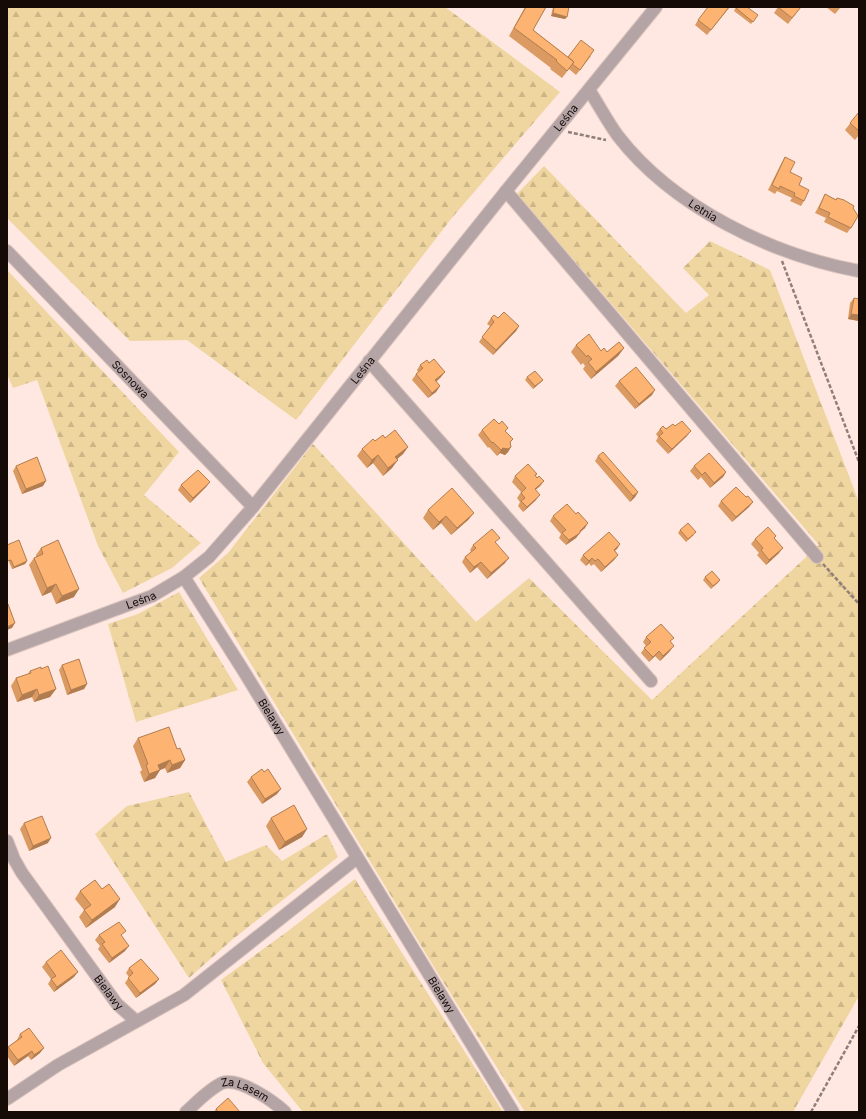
<svg xmlns="http://www.w3.org/2000/svg" width="866" height="1119" viewBox="0 0 866 1119" font-family="Inter,sans-serif">
<style>
.forest{fill:url(#forest-firs)}
.lines{fill:none;stroke-linecap:round;stroke-linejoin:round}
.street-casing{stroke:#dac4be;stroke-width:14}
.path{stroke:#907e79;stroke-width:2.5;stroke-dasharray:4 2;stroke-linecap:butt}
.street{stroke:#b5a4a5;stroke-width:12}
.wall{fill:#da9a62}
.shaded-wall{fill:#b17d50}
.building{fill:#fdb372;stroke:#b17d50}
.labels{text-anchor:middle;dominant-baseline:central;stroke-width:4;stroke-linejoin:round;paint-order:stroke}
.street-label{font-size:11px;fill:#160a07;stroke:#fff}
</style>
<defs>
<pattern id="forest-firs" width="22" height="20" patternUnits="userSpaceOnUse"><rect width="22" height="20" fill="#efd59f"/><path d="M5 1l3.5 6h-7zM16 11l3.5 6h-7z" fill="#ccb687"/></pattern>
</defs>
<rect width="100%" height="100%" fill="#ffe8e1"/>
<!-- forest -->
<path class="forest" d="M7 7H445L560 92 451 219 296 420 187 340 130 341 7 218Z
M544 166 686 313 709 295 683 268 710 241 770 270 859 502V996L793 1112H525L437 972 199 578 228 553 313 444 476 622 529 578 652 700 819 545 517 194Z
M7 270 179 452 144 495 201 543 172 568 123 593 98 546 37 380 13 388 7 374Z
M179 592 238 690 136 722 108 624 138 614Z
M189 792 226 862 266 845 282 861 327 834 338 857 233 939 189 978 95 834 127 806Z
M355 879 503 1112H303L263 1063 221 980 288 931Z"/>
<g class="lines">
<!-- street casing -->
<g class="street-casing">
<g id="street">
<path id="s1" d="M589 90C599 105 607 121 618 136 673 207 772 255 859 271"/>
<path d="M506 191 817 557"/>
<path id="s2" d="M7 251 253 507"/>
<path d="M369 361 651 681"/>
<path id="s3" d="M184 577 243 670 513 1112"/>
<path id="s4" d="M7 650 152 596 184 577 209 557 253 507 506 191 656 7"/>
<path id="s5" d="M7 841 14 859 22 873 117 1004 136 1021"/>
<path d="M7 1099 58 1065 184 995 357 858"/>
<path id="s6" d="M186 1112C197 1102 209 1089 222 1083 239 1077 273 1101 285 1112"/>
</g>
</g>
<!-- path -->
<path class="path" d="M568 132 606 140
M782 261 859 462
M823 564 859 604
M811 1112 859 1026"/>
<!-- street -->
<use href="#street" class="street"/>
</g>
<!-- wall -->
<path class="wall" d="M525 7H546L533 30 568 57 591 56 576 75 569 69 562 78 550 69 551 68 509 36Z
M553 7H569L565 19 551 16Z
M730 7 707 35 695 25 698 20Z
M736 7 758 15 751 24 734 11Z
M778 7H801L788 24 774 13Z
M826 7H841L835 14Z
M859 112V135L855 140 845 130Z
M785 157 790 172 799 185 804 201 801 206 790 201 792 198 777 191 775 194 768 190 782 162Z
M825 194 853 208 851 228 847 233 824 222 826 218 815 213 822 200Z
M854 298 859 299V321L848 319 850 303Z
M491 318H498L519 326 516 331 493 355 479 342 490 326 487 324Z
M576 345 607 352 624 348 618 356 591 379 583 369 585 366 583 363 581 365 571 352Z
M420 365 441 377 436 382 440 386 436 392 428 398 412 380 416 374 418 372 417 370Z
M527 377 543 380 541 382 533 389 525 380Z
M619 381 652 395 635 409 615 386Z
M660 429H666L687 436 668 454 656 441 658 437 656 434Z
M482 430 506 432 513 439 510 443 511 447 508 452 505 455 500 453 497 456 489 447 488 448 478 435Z
M375 441 408 447 403 454 397 459 392 468 383 476 373 463 367 468 357 456 362 449Z
M598 456 638 492 635 497 630 502 595 461Z
M16 466 43 486 22 494 13 471Z
M694 466 726 472 723 477 710 488 701 477 698 480 690 471Z
M537 474 535 476 537 478 544 481 540 486 535 490 536 500 523 512 518 506 520 502 517 498 521 492 512 482 515 476Z
M210 482 206 487 190 503 178 490 181 485Z
M746 497 753 502 749 507 732 522 718 506 721 501Z
M428 510 474 513 468 520 451 535 441 523 433 530 423 518Z
M553 516 585 528 580 532 576 538 566 545 559 538 561 534 550 521Z
M680 530 694 535 686 542 678 533Z
M755 539H775L779 553 766 565 757 555 759 553 751 544Z
M496 543 505 563 487 579 477 567 470 573 462 562 465 557 471 552 470 550 473 545Z
M620 544 614 551 618 555 614 560 601 572 594 564 591 566 589 563 586 566 580 560 583 555Z
M7 545 27 561 25 564 12 569 9 562Z
M41 548 74 597 56 604 51 592 42 596 29 565 34 558 36 557V555Z
M705 577 720 580 718 583 711 589 703 580Z
M646 637 671 642 670 651 660 661 655 656 649 662 641 653 646 646 643 642Z
M62 665 87 684 84 689 67 695 59 670Z
M41 669 56 689 50 697 34 702 32 697 17 702 11 686 16 678 27 675 30 671Z
M138 738 177 749 185 760 180 768 167 773 165 768 160 770 155 778 144 782 140 772 142 770 133 746Z
M264 772 277 794 262 804 247 782 251 777Z
M271 818 307 829 302 837 279 850 266 826Z
M24 823 48 843 29 851 20 829Z
M102 889 115 907 86 928 79 917 84 910 75 899 80 891Z
M99 935 122 937 125 951 109 963 98 949 100 946 95 940Z
M46 962 74 977 54 992 48 984 51 979 42 967Z
M129 968 159 979 155 984 136 998 125 983 129 977 126 973Z
M20 1034 40 1053 31 1060 28 1056 14 1066 7 1056V1048L8 1047 17 1040Z
M216 1109 240 1112H214Z"/>
<!-- shaded-wall -->
<path class="shaded-wall" d="M553 13 567 17 565 19 551 16Z
M851 314 859 315V321L848 319Z
M519 326 516 331 493 355 496 350Z
M624 348 618 356 591 379 596 372Z
M445 372 441 377 431 386 435 380Z
M543 380 541 382 533 389 535 386Z
M440 386 436 392 428 398 432 393Z
M655 390 652 395 635 409 639 404Z
M691 431 687 436 668 454 672 449Z
M408 447 403 454 390 465 395 457Z
M511 447 508 452 505 455 500 453 497 456 501 450 503 448Z
M378 455 373 463 367 468 372 460Z
M398 460 392 468 383 476 388 468Z
M726 472 723 477 710 488 714 483Z
M46 481 43 486 22 494 26 489Z
M544 481 540 486 531 494 535 489Z
M210 482 206 487 190 503 193 498Z
M638 492 635 497 630 502 633 496Z
M540 495 536 500 523 512 527 507Z
M753 502 749 507 732 522 736 517Z
M474 513 468 520 451 535 457 528Z
M446 516 441 523 433 530 439 522Z
M588 523 585 528 578 534 580 533 576 538 566 545 569 540Z
M620 544 617 549 610 555 614 550Z
M783 548 779 553 766 565 769 560Z
M618 555 614 560 601 572 605 567Z
M509 558 505 563 487 579 491 573Z
M592 558 589 563 586 566 589 561Z
M27 561 25 564 12 569 14 567Z
M481 562 477 567 470 573 474 567Z
M56 584 51 592 42 596 47 588Z
M79 589 74 597 56 604 62 596Z
M15 623 12 628 7 630V627Z
M674 646 670 651 660 661 663 656Z
M659 651 655 656 649 662 653 657Z
M87 684 84 689 67 695 71 690Z
M37 689 32 697 17 702 22 695Z
M56 689 50 697 34 702 39 695Z
M170 760 165 768 152 773 158 765Z
M185 760 180 768 167 773 172 765Z
M160 770 155 778 144 782 149 774Z
M281 789 277 794 262 804 265 799Z
M307 829 302 837 279 850 285 842Z
M51 838 48 843 29 851 33 846Z
M120 899 115 907 86 928 92 920Z
M129 946 125 951 109 963 112 958Z
M78 972 74 977 54 992 57 987Z
M159 979 155 984 136 998 140 993Z
M44 1048 40 1053 31 1060 34 1055Z
M32 1051 28 1056 14 1066 18 1060Z"/>
<!-- building -->
<path class="building" d="M526 7H546L533 30 574 62 567 71 556 61 557 60 514 28Z
M554 7H569L567 17 553 13Z
M708 7H729L711 30 698 20Z
M736 7H747L758 15 753 22 736 8Z
M778 7H801L792 18Z
M581 40 594 50 580 70 572 64 574 62 568 57Z
M859 112V131L850 123Z
M785 157 795 162 790 172 802 178 799 185 809 190 804 201 794 196 795 193 780 186 779 189 772 185Z
M825 194 836 200 837 198 844 200 854 206 853 208 858 216 851 228 828 217 830 213 819 208Z
M854 298 859 299V315L851 314Z
M504 312 519 326 496 350 482 337 494 322 491 318 494 315 498 318Z
M589 334 601 351 604 348 607 352 619 342 624 348 596 372 588 362 592 359 588 355 587 357 576 345Z
M434 359 445 372 435 380 440 386 432 393 416 374 423 368 420 365 427 360 429 363Z
M636 367 655 390 639 404 619 381Z
M535 371 543 380 535 386 527 377Z
M494 419 499 424 502 421 508 428 505 431 513 439 510 442 511 447 508 449 503 448 501 450 493 442 492 443 482 430Z
M682 421 691 431 672 449 659 436 663 433 660 429 663 426 666 429 673 424 675 426Z
M395 430 408 447 395 457 398 460 388 468 378 455 372 460 362 449 373 439 375 441 383 435 385 438Z
M603 452 638 492 633 496 598 456Z
M709 453 726 472 714 483 705 472 702 475 694 466Z
M37 457 46 481 26 489 16 466Z
M528 464 537 474 535 475 537 478 539 476 544 481 535 489 540 495 527 507 521 501 525 498 521 493 526 488 515 476Z
M198 470 210 482 193 498 181 485Z
M736 487 746 497 748 496 753 502 736 517 721 501Z
M452 488 474 513 457 528 446 516 439 522 428 510Z
M567 504 576 514 578 512 588 523 580 531V533L569 540 562 533 566 530 553 516Z
M688 523 696 532 688 539 680 530Z
M768 527 776 536 774 538 783 548 769 560 761 550 763 548 755 539Z
M492 529 500 538 495 542 509 558 491 573 481 562 474 567 465 557 476 548 473 545Z
M609 532 620 544 614 550 618 555 605 567 598 559 595 561 592 558 589 561 583 555Z
M19 540 27 561 14 567 11 560 7 561V545Z
M58 540 79 589 62 596 56 584 47 588 34 558 43 554 41 548Z
M712 571 720 580 713 586 705 577Z
M8 604 15 623 7 627V605Z
M661 624 674 638 670 641 674 646 663 656 659 651 653 657 644 648 651 642 646 637Z
M79 659 87 684 71 690 62 665Z
M48 666 56 689 39 695 37 689 22 695 16 678 31 673 30 671 41 667V669Z
M169 727 177 749 180 748 185 760 172 765 170 760 158 765 160 770 149 774 146 765 148 764 138 738Z
M262 769 264 772 268 769 281 789 265 799 251 777Z
M294 805 307 829 285 842 271 818Z
M42 816 51 838 33 846 24 823Z
M95 880 102 889 109 884 120 899 92 920 84 910 91 905 80 891Z
M119 922 126 931 121 935 129 946 112 958 102 944 105 942 99 935Z
M61 950 78 972 57 987 51 979 56 976 46 962Z
M141 959 159 979 140 993 128 978 133 973 129 968Z
M29 1028 44 1048 34 1055 32 1051 18 1060 8 1047 22 1037 20 1034Z
M228 1098 240 1112H218L216 1109Z"/>
<g class="labels">
<!-- street labels -->
<g class="street-label">
<text stroke="none"><textPath href="#s4" startOffset="790">Leśna</textPath></text>
<text stroke="none"><textPath href="#s1" startOffset="168">Letnia</textPath></text>
<text stroke="none"><textPath href="#s4" startOffset="466">Leśna</textPath></text>
<text stroke="none"><textPath href="#s2" startOffset="178">Sosnowa</textPath></text>
<text stroke="none"><textPath href="#s4" startOffset="143">Leśna</textPath></text>
<text stroke="none"><textPath href="#s3" startOffset="165">Bielawy</textPath></text>
<text stroke="none"><textPath href="#s5" startOffset="183">Bielawy</textPath></text>
<text stroke="none"><textPath href="#s3" startOffset="491">Bielawy</textPath></text>
<text stroke="none"><textPath href="#s6" startOffset="71">Za Lasem</textPath></text>
</g>
</g>
<!-- border -->
<rect width="866" height="1119" fill="none" stroke="#160a07" stroke-width="16"/>
</svg>
